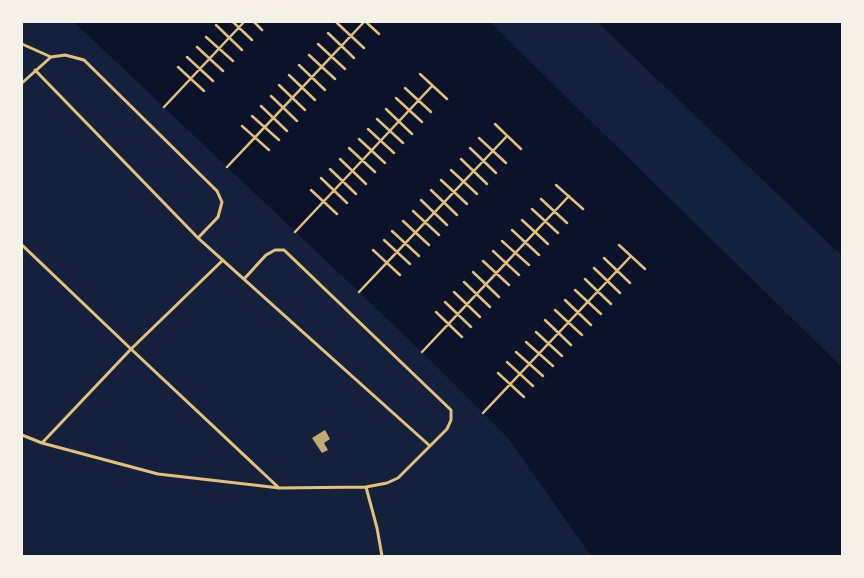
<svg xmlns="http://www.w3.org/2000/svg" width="864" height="578" viewBox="0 0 864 578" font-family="Lato,sans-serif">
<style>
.water{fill:#0b132b}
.pier{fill:#14213d}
.building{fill:#c6a872}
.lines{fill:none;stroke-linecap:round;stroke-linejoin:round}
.path{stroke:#e5c07b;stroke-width:2.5}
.service{stroke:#e5c07b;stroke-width:3}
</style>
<rect width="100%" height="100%" fill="#14213d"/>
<!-- water -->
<path class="water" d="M74 22H490L842 367V556H591L508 438 422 352 359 292Z
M597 22H842V256Z"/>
<!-- pier -->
<path class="pier" d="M490 22H493L842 364V367Z
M595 22H597L842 256V258Z"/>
<!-- building -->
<path class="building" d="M325 430 330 439 324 443 328 450 322 453 312 438Z"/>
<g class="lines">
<!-- path -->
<path class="path" d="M233 22 252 40
M254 22 262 30
M366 22 379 34
M337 23 364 48
M216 25 242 50
M328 33 354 58
M206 37 233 61
M318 44 345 69
M197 47 223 71
M309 55 335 79
M187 57 213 81
M299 65 325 90
M178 67 204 91
M420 74 447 99
M289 75 315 100
M279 85 305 110
M405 88 431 112
M271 96 297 121
M396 98 422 122
M261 106 287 131
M164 107 244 22
M386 109 412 134
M252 116 279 140
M377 119 403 143
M495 124 521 149
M242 126 269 150
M368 129 394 153
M479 138 506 163
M359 139 385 163
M349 148 375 172
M470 148 496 173
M340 159 366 184
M461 159 487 184
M227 167 364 22
M330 169 356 194
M451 170 477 194
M321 178 347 203
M441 180 467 204
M556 185 583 209
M311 190 337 214
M431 190 457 215
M541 199 567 223
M421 200 447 225
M532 209 558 233
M413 211 439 235
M522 220 548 244
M403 221 429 245
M512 230 539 255
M392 231 419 256
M295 232 432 86
M384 240 410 264
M502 241 529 265
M619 245 645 269
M373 250 400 275
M493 251 519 275
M604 258 630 283
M483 261 509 285
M594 268 620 293
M473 272 499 297
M585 279 611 304
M464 282 490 307
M575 290 601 314
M359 292 507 136
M454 292 480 317
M565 300 591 325
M445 302 471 327
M555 310 582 335
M436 312 462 337
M545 320 571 345
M536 332 562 356
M526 342 553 366
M422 352 569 196
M516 352 543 376
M507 362 533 386
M498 373 524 397
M483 413 631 256"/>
<!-- service -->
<path class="service" d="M22 44 51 57
M35 70 198 238 430 446
M22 83 51 57 65 55 84 60 217 191 222 202 218 217 198 238
M22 245 131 349 279 488
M22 435 42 443 158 474 279 488 366 487 387 483 398 478 447 429 451 420V410L284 250H275L266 255 244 279
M42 443 131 349 223 260
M366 487 377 528 382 556"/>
</g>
<!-- border -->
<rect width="864" height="578" fill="none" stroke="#f6f1e7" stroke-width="46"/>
</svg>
